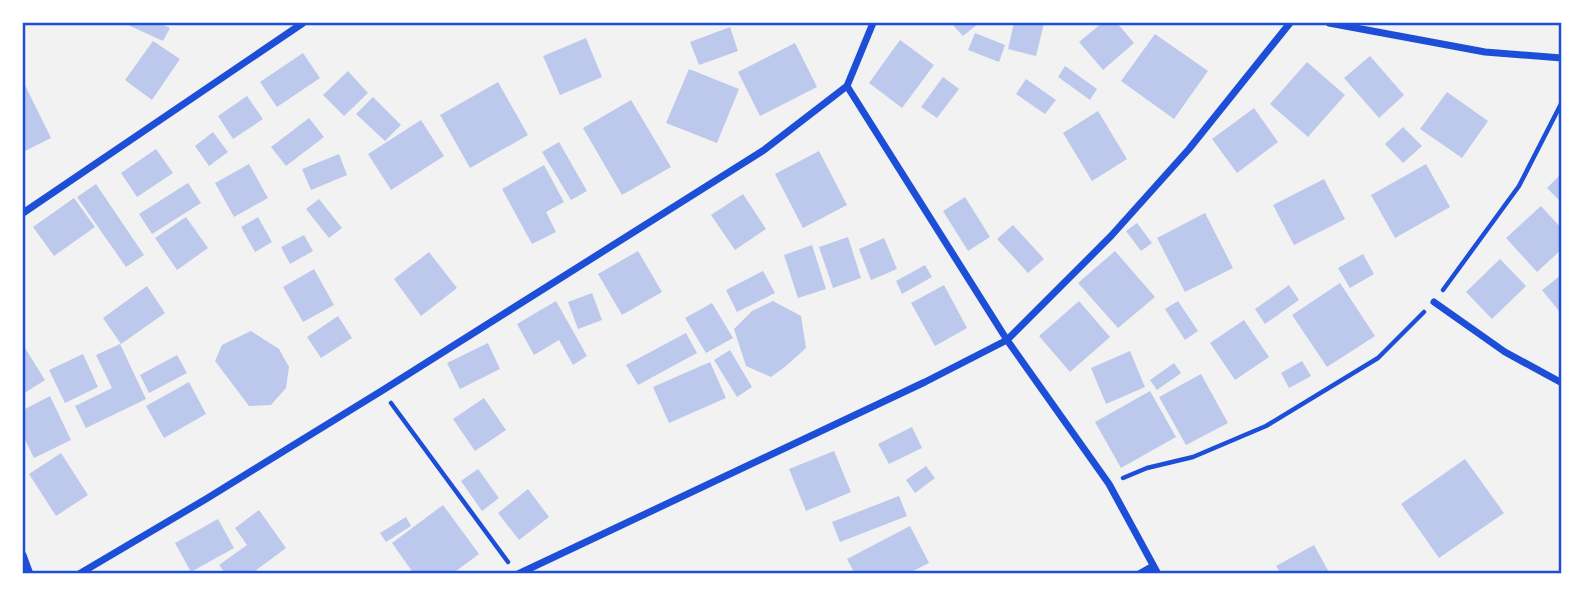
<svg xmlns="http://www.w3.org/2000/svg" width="1585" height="597" viewBox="0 0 1585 597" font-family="Poppins,sans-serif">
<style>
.building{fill:#bdc9ec}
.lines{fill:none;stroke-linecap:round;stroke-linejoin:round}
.path{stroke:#1d4ed8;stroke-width:4.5}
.minor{stroke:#1d4ed8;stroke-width:7}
.neatline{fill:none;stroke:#1d4ed8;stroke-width:2.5}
</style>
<rect width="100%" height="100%" fill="#f2f2f2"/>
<!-- building -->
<path class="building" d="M129 23H159L170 28 163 41 128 25Z
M951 23H979L963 36Z
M1014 23H1044L1036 56 1008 49Z
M1102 23H1117L1134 43 1103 70 1079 42Z
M730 27 738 51 699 65 690 42Z
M975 33 1005 45 999 62 968 50Z
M1155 34 1208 71 1174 119 1121 81Z
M586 38 602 77 560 95 543 56Z
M900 40 934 65 902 108 869 83Z
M153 41 180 59 152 100 125 80Z
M795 43 817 87 760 116 738 72Z
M303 53 320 78 277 107 260 82Z
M1370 56 1404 95 1379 118 1344 78Z
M1307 62 1345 95 1308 137 1270 104Z
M1065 66 1097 89 1090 100 1058 77Z
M689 69 739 89 717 143 666 123Z
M348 71 368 93 344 116 323 95Z
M943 77 959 89 937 118 921 107Z
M1026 79 1056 100 1045 114 1016 94Z
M23 81 51 138 23 152Z
M498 82 528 135 470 168 440 115Z
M1447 92 1488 121 1462 158 1420 129Z
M247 96 263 119 233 139 218 116Z
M373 97 401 125 385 141 356 114Z
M631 100 671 167 622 195 583 128Z
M1254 108 1278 142 1237 173 1212 139Z
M1098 111 1127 159 1092 181 1063 133Z
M309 118 324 137 286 166 271 147Z
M421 120 444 156 391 190 368 154Z
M1403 127 1422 146 1403 163 1385 144Z
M213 132 228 152 209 166 195 146Z
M559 142 587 191 571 200 542 152Z
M156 149 173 173 137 197 121 173Z
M819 151 847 205 803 228 775 174Z
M339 154 347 175 311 190 302 169Z
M249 164 268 198 234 217 215 183Z
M1426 164 1450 207 1395 238 1371 195Z
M544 165 564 202 546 212 556 232 532 244 502 189Z
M1562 173V203L1547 188Z
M1324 179 1345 219 1294 245 1273 205Z
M188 183 201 203 152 234 139 214Z
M96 184 144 255 126 267 77 197Z
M743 194 766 229 735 250 711 215Z
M965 197 990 237 968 251 943 211Z
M74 198 95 227 54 256 33 227Z
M319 199 342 228 329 238 306 209Z
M1541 206 1562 229V249L1537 272 1506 238Z
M1205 213 1233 268 1185 292 1157 238Z
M186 217 208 248 177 270 155 238Z
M258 217 272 242 255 252 241 227Z
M1137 223 1152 243 1141 251 1126 231Z
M1013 225 1044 259 1028 273 997 239Z
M304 235 313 251 290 264 281 247Z
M848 237 861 278 833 288 819 247Z
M884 238 897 269 871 280 859 249Z
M812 245 826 289 798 298 784 255Z
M638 251 662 292 622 315 598 274Z
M1115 251 1155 297 1118 328 1078 283Z
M429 252 457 288 421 316 394 279Z
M1363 254 1374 274 1350 288 1338 268Z
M1500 259 1526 286 1492 319 1466 292Z
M925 265 932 277 902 294 896 281Z
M314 269 334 305 303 322 283 287Z
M763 271 775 293 737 312 726 290Z
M1561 275 1562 277V309L1559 311 1542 290Z
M1340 283 1375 336 1327 367 1292 315Z
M944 285 967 328 935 346 911 303Z
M1289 285 1299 300 1265 324 1255 309Z
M147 286 165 313 121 344 103 318Z
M592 293 602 320 578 329 568 302Z
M556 301 587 356 573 365 559 340 534 355 517 324Z
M773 301 801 316 806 348 786 366 771 377 746 366 734 329 752 311Z
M1079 301 1110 337 1070 372 1039 336Z
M1178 301 1198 331 1185 340 1165 309Z
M712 303 733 338 706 353 685 318Z
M338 316 352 338 321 358 307 337Z
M1244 320 1269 357 1235 380 1210 343Z
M251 331 279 349 289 367 286 388 271 405 249 406 215 361 222 345Z
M686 333 697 353 638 385 626 365Z
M488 343 500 369 460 389 447 363Z
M120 344 146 399 86 428 75 406 112 388 96 355Z
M23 345 45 380 23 394Z
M730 350 752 387 737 397 714 360Z
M1130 351 1145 387 1106 404 1091 368Z
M83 354 98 387 65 403 49 370Z
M177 355 187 373 149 393 140 375Z
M1302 361 1311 376 1289 388 1281 373Z
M710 362 726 398 669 423 653 387Z
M1174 363 1181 373 1157 390 1150 380Z
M1201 374 1228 423 1186 445 1159 397Z
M189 382 206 414 164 438 146 406Z
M1150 391 1176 437 1121 468 1095 422Z
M50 396 71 440 34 458 23 436V410Z
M484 398 506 430 475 451 453 419Z
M912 427 922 448 889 464 878 444Z
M834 451 851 492 806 511 789 469Z
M61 453 88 495 56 516 29 474Z
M1465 459 1504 513 1439 558 1401 504Z
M926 466 935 478 915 493 906 480Z
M478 469 499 498 482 511 461 481Z
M528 489 549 517 519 540 498 513Z
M899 496 907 516 840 542 832 522Z
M443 505 479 554 452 574H414L392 543Z
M259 510 286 548 251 574H226L219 565 247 545 235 528Z
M406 517 411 526 386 542 380 533Z
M218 519 234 548 191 572 175 543Z
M910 526 929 563 907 574H855L847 559Z
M1314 545 1330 574H1281L1276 566Z"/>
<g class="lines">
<!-- path -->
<path class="path" d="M1443 290 1519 186 1562 102
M391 403 508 562
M1123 478 1147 468 1193 457 1266 426 1378 358 1424 312"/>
<!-- minor -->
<path class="minor" d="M1329 23 1485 52 1562 58
M847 86 1007 340 1109 484 1158 574
M23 213 303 23
M1434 302 1505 352 1562 383
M23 555 30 574
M79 574 206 499 383 390 764 150 847 86 873 23
M518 574 925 382 1007 340 1111 236 1189 149 1290 23
M1139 574 1153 566"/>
</g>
<!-- border -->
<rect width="1585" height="597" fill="none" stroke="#ffffff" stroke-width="49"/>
<rect x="24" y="24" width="1536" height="548" class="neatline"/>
</svg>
